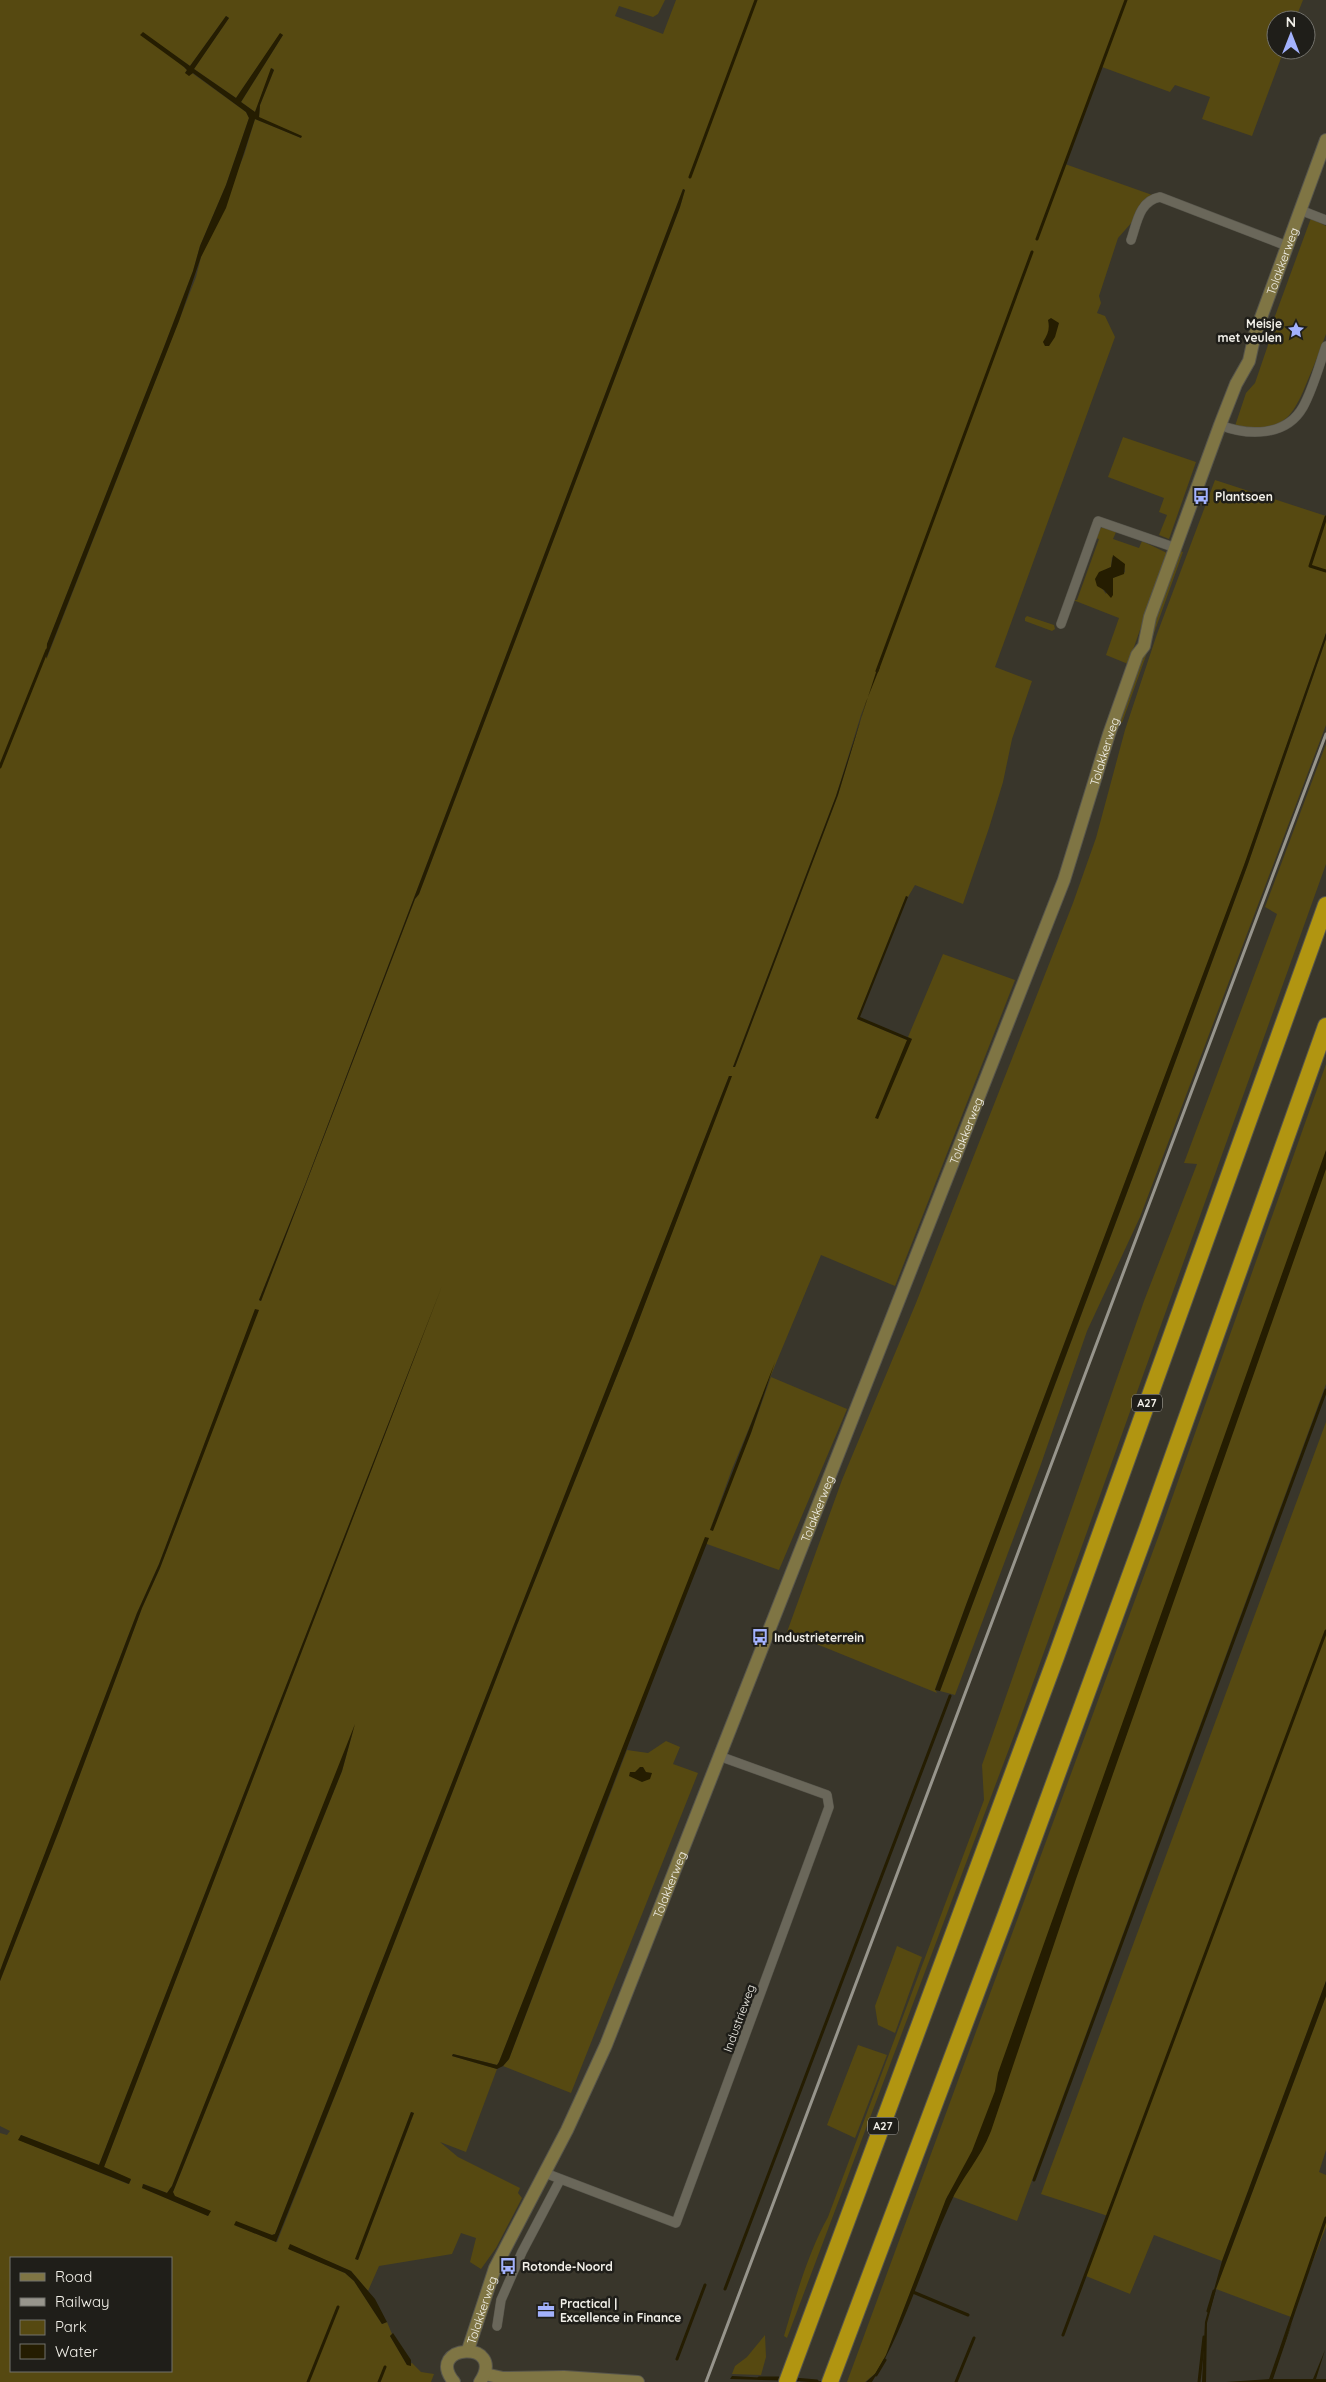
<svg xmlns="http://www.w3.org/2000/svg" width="1326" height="2382" viewBox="0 0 1326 2382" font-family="Quicksand,sans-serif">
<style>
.green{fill:#564911;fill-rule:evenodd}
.water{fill:#251d01}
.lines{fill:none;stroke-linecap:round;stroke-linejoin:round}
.stream{stroke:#251d01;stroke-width:3}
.street-casing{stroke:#57554b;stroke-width:10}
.secondary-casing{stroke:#57554b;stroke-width:14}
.highway-casing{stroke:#57554b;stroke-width:18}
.street{stroke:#6a675a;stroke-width:9}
.secondary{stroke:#7f7544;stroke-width:12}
.highway{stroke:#b19511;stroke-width:16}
.rail{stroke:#97958c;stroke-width:3}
.labels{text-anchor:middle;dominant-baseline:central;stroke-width:5;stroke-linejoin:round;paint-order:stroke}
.shield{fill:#1f1e19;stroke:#b3b1ab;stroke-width:1}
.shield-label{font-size:11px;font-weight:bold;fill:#f2f0e9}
.street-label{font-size:12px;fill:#f2f0e9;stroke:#1f1e19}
.poi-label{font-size:12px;font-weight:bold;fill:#f2f0e9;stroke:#1f1e19;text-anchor:start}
</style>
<rect width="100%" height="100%" fill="#39362b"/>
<!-- green -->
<path class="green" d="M0 0H665L658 14 653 17 619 6 615 16 663 34 676 0H1303L1295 20H1276V50H1284L1252 136 1202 119 1210 97 1175 85 1170 92 1102 67 1065 164 1155 196 1118 238 1099 296 1101 303 1097 313 1105 316 1115 337 995 667 1032 681 1012 739 1003 782 989 828 963 904 915 885 908 897 906 896 857 1019 907 1040 912 1039 908 1037 943 954 1015 980 895 1286 821 1255 732 1469 710 1530 751 1433 771 1377 847 1409 779 1570 704 1543 499 2062 497 2065 453 2054 452 2056 497 2069 466 2152 440 2142 458 2157 520 2188 518 2193 522 2198 496 2248 481 2269 470 2262 476 2238 461 2233 452 2254 379 2266 368 2291 351 2271 291 2245 289 2249 345 2273 354 2281 382 2324 387 2322 392 2334 390 2336 407 2365 412 2363 421 2372 434 2374 431 2382H0V2133L7 2135 10 2131 0 2126V1981L60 1828 142 1608 160 1568 258 1310H255L159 1564 137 1613 0 1971ZM226 16 229 18 194 69 236 98 280 34 283 35 241 102 255 112 272 68 274 70 260 105 259 118 301 136V138L255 119 244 155 201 257 196 277 47 658V644L164 347 193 271 200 246 226 185 249 118 246 112 192 73H185L187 70 184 67 143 33 190 66ZM683 189 685 190 680 207 419 894 415 899 261 1301 259 1300 305 1185ZM879 668 866 702 838 795 735 1067H733L836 796 861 715ZM729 1076 731 1077 632 1338 517 1625 342 2078 277 2242 234 2225 272 2235 275 2234ZM423 1335 104 2167 131 2180 128 2184 19 2140 21 2135 99 2165ZM353 1731 342 1771 173 2192 174 2196 210 2211 208 2216 142 2188 144 2184 167 2193 172 2186ZM411 2112 414 2113 358 2260 356 2259ZM11 2258H171V2371H11Z
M1311 218 1326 226V334C1320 350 1314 366 1307 382 1291 422 1280 433 1235 426L1246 393 1255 383 1268 345 1271 327Z
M1123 437 1196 462 1169 539 1159 535 1167 515 1159 512 1164 498 1108 477Z
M1215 480 1326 516V633L1247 858 966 1605 935 1689 937 1693 787 1632 842 1480 916 1303 1073 903 1096 838 1125 730 1157 634Z
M1103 527 1116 532 1113 539 1139 548 1142 541 1167 553 1128 664 1106 655 1119 618 1073 600H1077L1099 539 1096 538 1099 529ZM1112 557 1124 564 1125 572 1113 578 1106 594 1101 587 1107 569 1111 567Z
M1179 551 1183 552 1122 723 1119 720Z
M1027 616 1054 625 1055 629 1052 631 1025 621V618Z
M1326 639V725L1140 1217 1087 1331 1040 1467 955 1695 940 1691 1137 1166 1248 864Z
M1326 744V864L1015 1733 787 2338 784 2336C796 2296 808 2253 828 2217L984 1800 982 1765 1144 1301 1197 1164 1184 1163 1277 914 1265 907Z
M1326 1064V1384L1017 2221 948 2195 886 2355 876 2373 865 2382H847L1160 1532Z
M1326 1422V1981L1222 2261 1154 2235 1130 2294 1086 2276 1108 2216 1041 2194Z
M666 1741 680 1747 673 1764 698 1773 571 2093 503 2066 509 2059 627 1750 648 1753Z
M897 1946 922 1957 895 2033 878 2025 875 2006Z
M1326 1996V2150L1319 2172 1326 2175V2227L1291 2317 1216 2289Z
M858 2045 887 2055 855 2138 827 2125Z
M765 2335 766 2357 761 2375 732 2374 735 2366 747 2357Z"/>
<!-- water -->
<path class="water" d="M226 16 229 18 194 69 236 98 280 33 283 35 241 102 255 112 271 68 274 70 260 105 259 117 302 136 301 138 255 119 226 208 201 257 179 321 46 659 47 644 164 347 193 271 200 246 226 185 249 118 246 112 193 73 189 76 185 73 187 70 184 67 140 35 143 32 190 66Z
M683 189 685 190 680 207 419 894 415 899 261 1301 259 1300 305 1185Z
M1051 318 1059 323 1055 337 1049 346H1045L1043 342C1048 334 1050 329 1048 320Z
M1113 555 1125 564 1124 574 1113 578V595L1111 598 1104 590 1097 586 1095 579 1099 572 1111 567Z
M1326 633V639L1248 864 1137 1166 940 1691 935 1690 966 1605 1244 865Z
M878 666 880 667 866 702 838 795 735 1067H733L836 796Z
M906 896 908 897 860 1017 912 1039 878 1119 875 1118 907 1040 857 1019Z
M729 1076H732L632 1338 517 1625 342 2078 276 2242 234 2225 236 2221 272 2235 275 2234Z
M1326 1150V1169L1076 1879 991 2131C981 2158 961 2178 950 2204 923 2263 906 2326 872 2382H866L876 2373 886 2355 946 2199 972 2151 995 2091 998 2073Z
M442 1286 104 2167 131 2179 129 2184 18 2140 21 2135 99 2165Z
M255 1309 259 1310 160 1568 142 1608 60 1828 0 1981V1971L4 1960 137 1613 159 1564Z
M775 1362 751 1433 713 1531 710 1530Z
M705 1537 709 1538C640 1711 575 1885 509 2059L503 2066 497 2069 452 2056 453 2054 497 2065 499 2062Z
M355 1724 342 1771 173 2192 175 2196 211 2211 208 2216 142 2188 143 2184 167 2193 172 2186Z
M640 1767H643L646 1772 652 1773 650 1779 642 1782 629 1776 630 1772H635Z
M1326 1981V1996L1216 2289 1207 2323 1206 2382H1202L1205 2322 1222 2261Z
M411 2112 414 2113 358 2260 355 2259Z
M290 2244 351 2271 375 2299 387 2322 382 2324 354 2281 345 2273 288 2249Z
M1292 2323 1273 2379H1313L1325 2350 1316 2379H1326V2382H1226L1270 2379Z
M393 2333 411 2360V2366L407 2365 390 2336Z
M732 2376 836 2382 730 2379Z"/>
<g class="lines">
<!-- stream -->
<path class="stream" d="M690 177 756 0
M1037 239 1126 0
M1326 517 1310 566 1326 571
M877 671 1032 252
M0 767 47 650
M1034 2180 1326 1390
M725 2289 950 1696
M913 2292 968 2315
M1208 2311 1214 2291
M1063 2335 1326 1631
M677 2359 705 2285
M876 2375 885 2360
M759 2378H782
M794 2379 817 2381
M1270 2381 1326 2218
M308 2382 338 2307
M379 2382 385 2367
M956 2382 974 2338
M1199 2382 1204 2337"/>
<!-- street casing -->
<g class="street-casing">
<path id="street" d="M1300 210 1326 220
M1131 240C1137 223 1139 201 1160 197L1287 246
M1220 425C1248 436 1286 437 1303 407 1313 389 1319 366 1326 346
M1061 624 1098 521 1176 548
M545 2173 676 2223 829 1807 827 1795 719 1756
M497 2326 501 2300 522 2252 560 2180"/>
</g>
<!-- secondary casing -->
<g class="secondary-casing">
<g id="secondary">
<path id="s1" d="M468 2350 495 2268 567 2130 606 2045 1064 880 1109 734 1137 655 1144 646 1150 617 1220 425 1236 384 1249 361 1255 334 1326 140"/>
<path d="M485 2374 503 2378 564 2377 638 2382"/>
<path d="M454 2382C423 2344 508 2339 480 2382"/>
</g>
</g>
<!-- highway casing -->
<g class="highway-casing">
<path id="highway" d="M787 2382 1056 1657 1326 905
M830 2382 1006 1914 1147 1529 1326 1026"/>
</g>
<!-- street -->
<use href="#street" class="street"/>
<!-- secondary -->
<use href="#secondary" class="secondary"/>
<!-- highway -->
<use href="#highway" class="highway"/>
<!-- rail -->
<path class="rail" d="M706 2382 1326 734"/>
</g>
<!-- icons -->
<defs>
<g id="sight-bare" transform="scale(1.35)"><path d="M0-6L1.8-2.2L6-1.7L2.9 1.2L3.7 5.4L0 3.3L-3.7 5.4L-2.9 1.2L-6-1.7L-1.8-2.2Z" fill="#a3b2fd" stroke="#1f1e19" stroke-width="2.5" paint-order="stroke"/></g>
<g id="bus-bare" transform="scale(1.35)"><path d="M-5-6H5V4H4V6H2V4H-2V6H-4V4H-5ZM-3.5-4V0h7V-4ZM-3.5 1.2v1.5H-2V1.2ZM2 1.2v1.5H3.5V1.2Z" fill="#a3b2fd" stroke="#1f1e19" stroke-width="2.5" paint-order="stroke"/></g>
<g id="office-bare" transform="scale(1.35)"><path d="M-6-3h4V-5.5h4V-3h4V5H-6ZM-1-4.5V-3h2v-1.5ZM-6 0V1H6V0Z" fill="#a3b2fd" stroke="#1f1e19" stroke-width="2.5" paint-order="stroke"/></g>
</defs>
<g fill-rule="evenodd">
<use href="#sight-bare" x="1296" y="330"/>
<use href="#bus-bare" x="1201" y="496"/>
<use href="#bus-bare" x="760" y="1637"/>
<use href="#bus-bare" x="508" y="2266"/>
<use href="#office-bare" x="546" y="2310"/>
</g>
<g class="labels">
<!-- shield labels -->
<g class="shield">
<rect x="1132" y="1394.5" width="30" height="17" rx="4"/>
<rect x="868" y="2117.5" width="30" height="17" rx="4"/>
</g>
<g class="shield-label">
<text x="1147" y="1403">A27</text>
<text x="883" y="2126">A27</text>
</g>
<!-- street labels -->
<g class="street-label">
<text stroke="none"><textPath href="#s1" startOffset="2245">Tolakkerweg</textPath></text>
<text stroke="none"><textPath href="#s1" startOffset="1722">Tolakkerweg</textPath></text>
<text stroke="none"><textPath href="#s1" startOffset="1318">Tolakkerweg</textPath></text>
<text stroke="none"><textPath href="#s1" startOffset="912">Tolakkerweg</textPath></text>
<text stroke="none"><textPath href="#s1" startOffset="508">Tolakkerweg</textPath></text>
<text transform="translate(739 2018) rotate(-70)">Industrieweg</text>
<text stroke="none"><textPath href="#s1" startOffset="42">Tolakkerweg</textPath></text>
</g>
<!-- poi labels -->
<g class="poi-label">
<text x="1282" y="323" text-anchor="end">Meisje<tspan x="1282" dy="14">met veulen</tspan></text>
<text x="1215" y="496">Plantsoen</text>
<text x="774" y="1637">Industrieterrein</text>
<text x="522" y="2266">Rotonde-Noord</text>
<text x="560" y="2303">Practical |<tspan x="560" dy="14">Excellence in Finance</tspan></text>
</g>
</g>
<!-- legend -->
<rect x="10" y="2257" width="162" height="115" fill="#1f1e19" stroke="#73726c"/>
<rect x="20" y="2273" width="25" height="8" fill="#7f7544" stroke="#73726c"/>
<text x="55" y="2282" font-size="15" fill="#f2f0e9">Road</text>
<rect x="20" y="2298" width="25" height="8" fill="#97958c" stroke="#73726c"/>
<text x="55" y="2307" font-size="15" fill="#f2f0e9">Railway</text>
<rect x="20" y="2320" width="25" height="15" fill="#564911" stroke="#73726c"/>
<text x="55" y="2332" font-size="15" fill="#f2f0e9">Park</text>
<rect x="20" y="2344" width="25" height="15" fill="#251d01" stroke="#73726c"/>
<text x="55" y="2357" font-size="15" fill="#f2f0e9">Water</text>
<!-- north arrow -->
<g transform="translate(1291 35)"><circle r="24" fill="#1f1e19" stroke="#73726c"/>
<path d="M0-4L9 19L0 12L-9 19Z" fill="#a3b2fd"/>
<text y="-8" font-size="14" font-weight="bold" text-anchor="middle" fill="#f2f0e9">N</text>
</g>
</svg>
